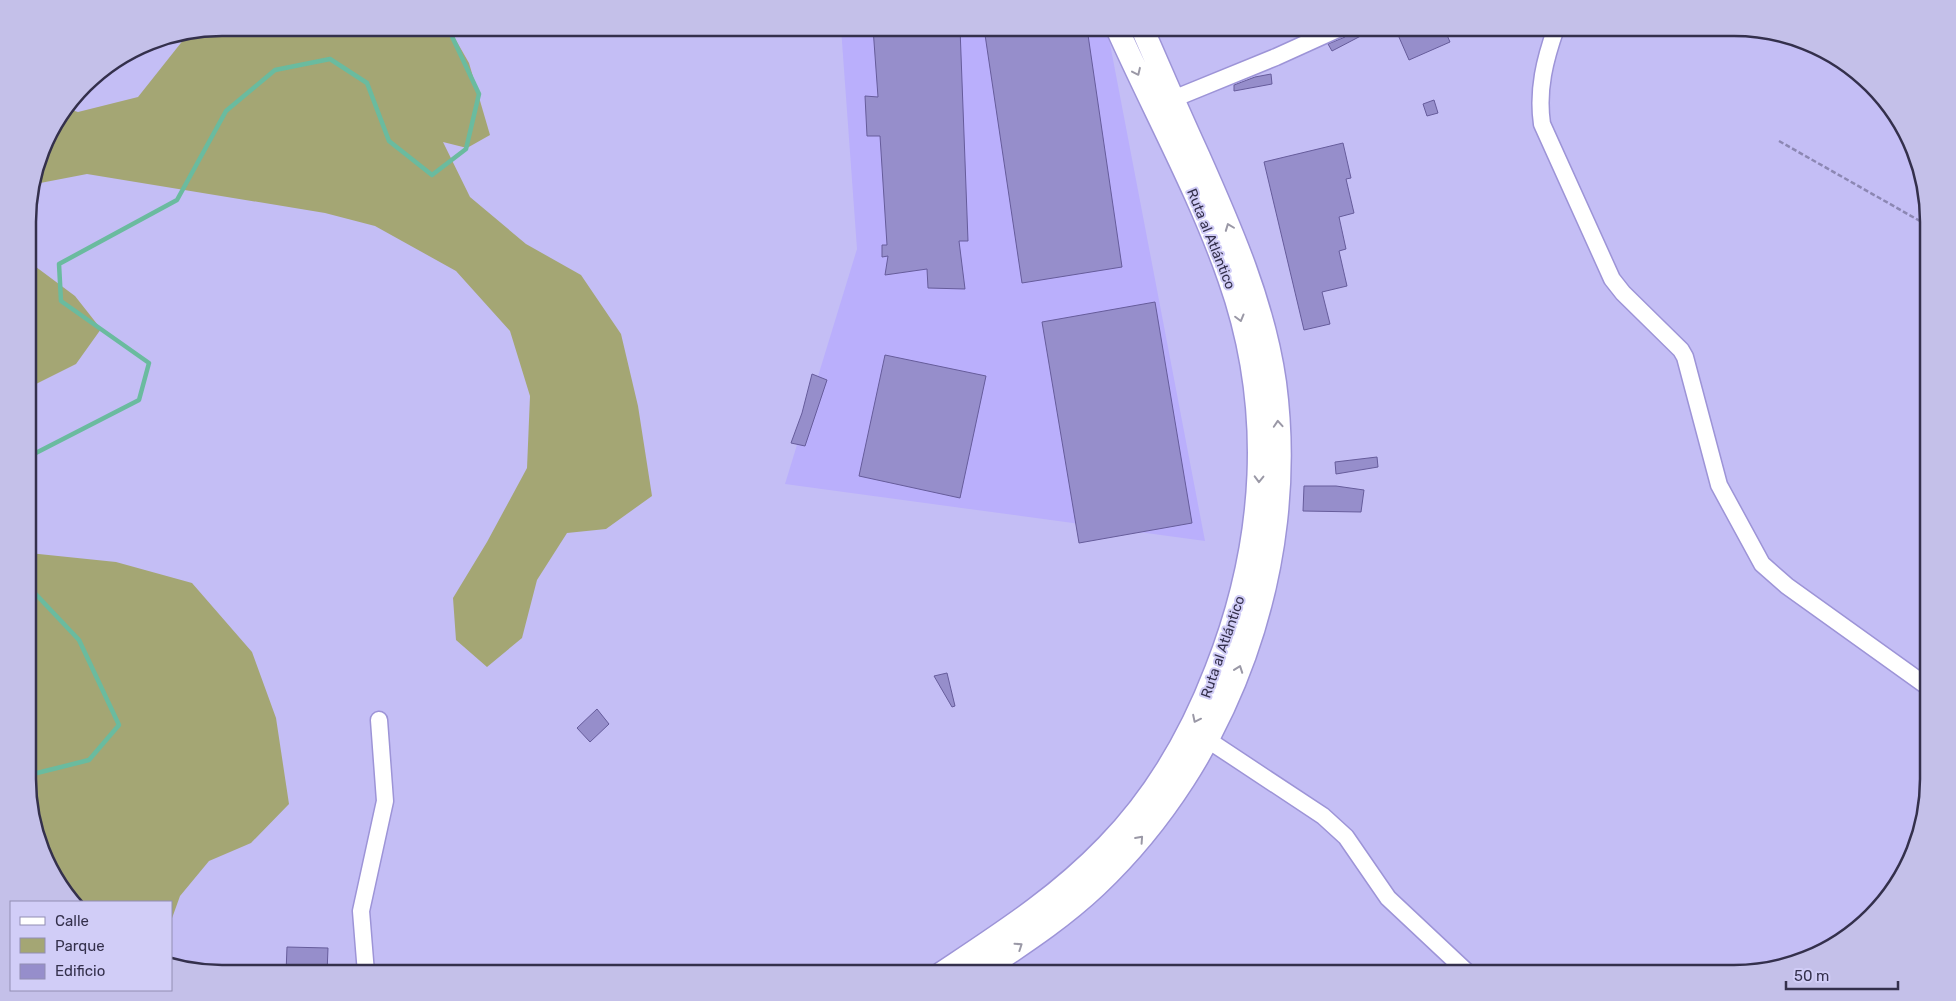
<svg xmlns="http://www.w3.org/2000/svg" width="1956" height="1001" viewBox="0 0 1956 1001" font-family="Rubik,sans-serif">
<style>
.built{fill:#baaffc}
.green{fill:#a4a674}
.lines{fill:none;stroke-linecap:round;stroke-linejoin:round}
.stream{stroke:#6abb9f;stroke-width:4.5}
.building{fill:#968ecb;stroke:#665c9b}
.minor-casing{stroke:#9d94d7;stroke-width:19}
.highway-casing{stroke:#9d94d7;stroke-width:25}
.path{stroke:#8c87b3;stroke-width:2.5;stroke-dasharray:5 2.5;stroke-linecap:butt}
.minor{stroke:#fff;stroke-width:16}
.highway{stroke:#fff;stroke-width:22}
.oneway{stroke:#9a98a6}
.labels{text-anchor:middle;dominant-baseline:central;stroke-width:4;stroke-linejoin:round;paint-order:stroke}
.street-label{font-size:14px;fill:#34304c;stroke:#d1cdf7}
.rim{fill:none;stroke:#34304c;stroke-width:2.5}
</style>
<rect width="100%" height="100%" fill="#c4bef5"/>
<!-- built -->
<path class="built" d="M841 28H1107L1205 541 785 484 857 249Z"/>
<!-- green -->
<path class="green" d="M222 28H449L469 63 490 135 467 148 443 142 470 197 526 244 581 275 621 334 638 406 652 496 606 529 567 533 537 580 522 638 487 667 456 640 453 598 487 542 527 468 530 396 510 331 456 271 375 226 325 213 87 174 35 184 47 136 68 109 78 112 138 97 188 34Z
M28 261 75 296 101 329 76 364 28 388Z
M29 553 116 562 192 583 252 652 276 718 289 804 251 843 209 861 180 896 171 921V902H74L60 887 29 805Z"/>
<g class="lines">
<!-- stream -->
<path class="stream" d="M28 457 139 400 149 363 61 301 59 264 177 200 226 111 275 70 330 59 367 83 389 141 432 175 466 149 479 94 448 28
M29 587 79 640 119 725 89 760 29 775"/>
</g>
<!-- building -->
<path class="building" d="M873 28H960L968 241H959L965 289 928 288 927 269 885 275 888 256 882 257V245H887L880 136H867L865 96 878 97Z
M984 28H1087L1122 267 1022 283Z
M1350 28H1376L1332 51 1328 44 1345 37Z
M1395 28H1444L1450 42 1409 60Z
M1271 74 1272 84 1234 91V85L1255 77Z
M1434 100 1438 113 1427 116 1423 104Z
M1343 143 1351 178 1346 179 1354 213 1339 217 1346 249 1339 251 1347 286 1322 292 1330 324 1304 330 1264 162Z
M1155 302 1192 523 1079 543 1042 322Z
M885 355 986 376 960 498 859 476Z
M812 374 827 380 805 446 791 443 802 413Z
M1377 457 1378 467 1336 474 1335 462Z
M1304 486H1336L1364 490 1361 512 1303 511Z
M947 673 955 706 952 707 934 676Z
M597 709 609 724 590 742 577 728Z
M287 947 328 948 327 973H286Z"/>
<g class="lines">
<!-- minor casing -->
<g class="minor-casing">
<path id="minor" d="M1556 28C1545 59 1537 90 1542 124L1612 279 1623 293 1681 350 1685 357 1719 485 1762 564 1787 586 1928 687
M1173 99 1276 57 1340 28
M1208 740 1323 816 1346 837 1388 898 1468 973
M366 973 361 911 385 801 379 720"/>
</g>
<!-- highway casing -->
<g class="highway-casing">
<path id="highway" d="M942 973C1002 933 1057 898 1107 846 1156 796 1191 735 1216 670 1266 543 1275 408 1229 278 1199 192 1154 111 1117 28
M979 973C1019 946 1060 920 1096 886 1230 759 1299 566 1275 383 1264 304 1231 229 1199 157 1179 114 1161 71 1142 28"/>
</g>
<!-- path -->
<path class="path" d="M1779 141 1927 225"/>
<!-- minor -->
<use href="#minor" class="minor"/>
<!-- highway -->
<use href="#highway" class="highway"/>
</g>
<!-- one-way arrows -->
<defs><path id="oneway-chevron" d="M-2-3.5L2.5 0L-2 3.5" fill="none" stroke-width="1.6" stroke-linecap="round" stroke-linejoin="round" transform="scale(1.25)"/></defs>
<g class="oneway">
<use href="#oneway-chevron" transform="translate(1137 72) rotate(65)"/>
<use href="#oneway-chevron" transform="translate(1229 227) rotate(-111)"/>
<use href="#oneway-chevron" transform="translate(1240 318) rotate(75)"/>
<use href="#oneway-chevron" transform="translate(1278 424) rotate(-94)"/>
<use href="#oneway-chevron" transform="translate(1259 479) rotate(91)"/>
<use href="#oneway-chevron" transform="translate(1239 669) rotate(-70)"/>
<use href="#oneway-chevron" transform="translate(1196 719) rotate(116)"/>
<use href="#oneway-chevron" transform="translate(1140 839) rotate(-48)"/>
<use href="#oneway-chevron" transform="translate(1019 946) rotate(-34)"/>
</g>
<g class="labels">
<!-- street labels -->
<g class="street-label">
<text transform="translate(1211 239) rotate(68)">Ruta al Atlántico</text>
<text transform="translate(1223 647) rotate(-71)">Ruta al Atlántico</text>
</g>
</g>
<!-- crop -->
<path d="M0 0H1956V1001H0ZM222 36H1734A186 186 0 0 1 1920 222V779A186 186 0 0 1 1734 965H222A186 186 0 0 1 36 779V222A186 186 0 0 1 222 36Z" fill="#c4c0e9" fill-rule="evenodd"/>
<path class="rim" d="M222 36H1734A186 186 0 0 1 1920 222V779A186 186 0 0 1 1734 965H222A186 186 0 0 1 36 779V222A186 186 0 0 1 222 36Z"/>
<!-- legend -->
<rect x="10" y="901" width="162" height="90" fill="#d1cdf7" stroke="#928eb3"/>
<rect x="20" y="917" width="25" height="8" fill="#ffffff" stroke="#928eb3"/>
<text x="55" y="926" font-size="15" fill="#34304c">Calle</text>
<rect x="20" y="938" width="25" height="15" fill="#a4a674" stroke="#928eb3"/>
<text x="55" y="951" font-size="15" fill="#34304c">Parque</text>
<rect x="20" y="964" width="25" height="15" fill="#968ecb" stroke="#928eb3"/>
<text x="55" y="976" font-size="15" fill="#34304c">Edificio</text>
<!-- scale -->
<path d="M1786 981v8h112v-8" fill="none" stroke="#34304c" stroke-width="2.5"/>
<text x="1794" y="981" font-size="15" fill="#34304c" stroke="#d1cdf7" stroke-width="4" paint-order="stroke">50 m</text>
</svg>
